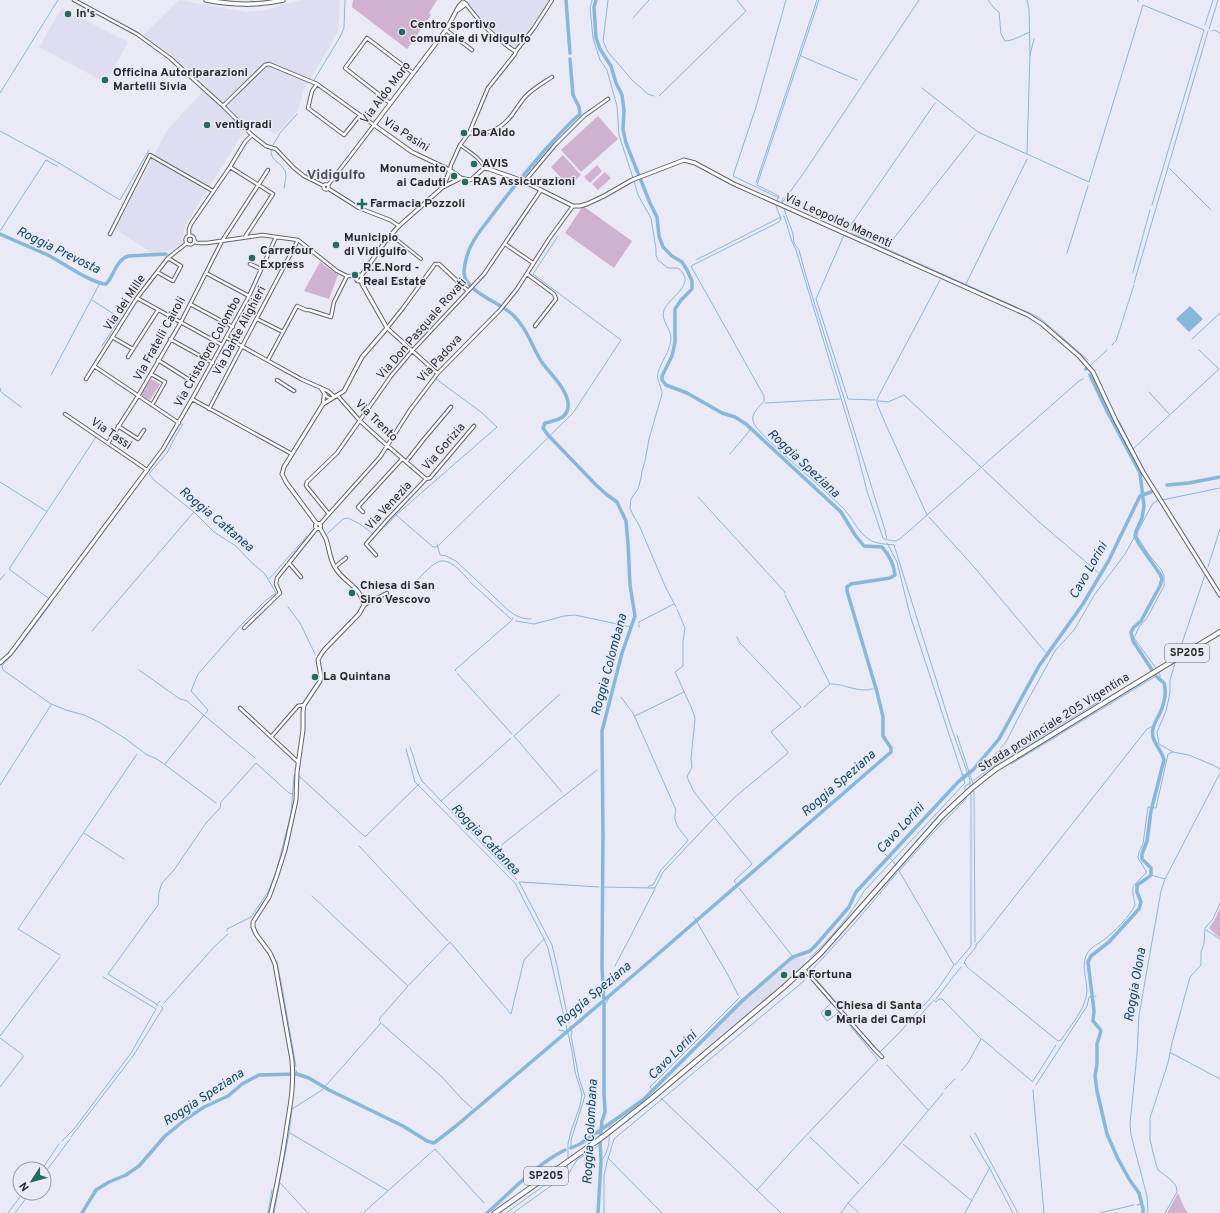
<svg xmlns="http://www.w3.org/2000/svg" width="1220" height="1213" viewBox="0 0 1220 1213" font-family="Overpass,sans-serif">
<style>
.built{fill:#dedef1}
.green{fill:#d1b1d0}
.water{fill:#88b7dc}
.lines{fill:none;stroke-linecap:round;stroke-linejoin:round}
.stream{stroke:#88b7dc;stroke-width:1}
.canal{stroke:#88b7dc;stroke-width:3.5}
.pedestrian-casing{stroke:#62626c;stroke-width:4}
.minor-casing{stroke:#62626c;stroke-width:4.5}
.tertiary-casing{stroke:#62626c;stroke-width:5}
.secondary-casing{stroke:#62626c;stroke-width:5.5}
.primary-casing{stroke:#62626c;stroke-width:6}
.pedestrian{stroke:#fff;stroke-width:2}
.minor{stroke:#fff;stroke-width:2.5}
.tertiary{stroke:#fff;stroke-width:3}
.secondary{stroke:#fff;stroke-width:3.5}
.primary{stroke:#fff;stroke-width:4}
.poi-dot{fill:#246b5f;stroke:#e9eaf5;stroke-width:1.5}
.labels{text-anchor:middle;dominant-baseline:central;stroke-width:3;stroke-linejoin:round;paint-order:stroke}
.shield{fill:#e9eaf5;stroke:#616268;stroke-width:1}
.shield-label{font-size:11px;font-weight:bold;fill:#27272c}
.poi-label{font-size:12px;font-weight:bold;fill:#27272c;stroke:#e9eaf5;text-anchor:start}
.street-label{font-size:12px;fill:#27272c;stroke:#e9eaf5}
.water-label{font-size:13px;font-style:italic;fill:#0e466a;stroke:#e9eaf5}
.quarter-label{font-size:14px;font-weight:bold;fill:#4d4d56;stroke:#e9eaf5}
</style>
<rect width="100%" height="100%" fill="#e9eaf5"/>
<!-- built -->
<path class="built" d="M179 0 246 12 266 10 301 0H340L338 32 304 89 298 110 276 135 269 130 248 125 185 226 181 244 174 249 153 254 115 229 168 129 208 86 168 53 143 35Z
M469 0H550L540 15 517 47 514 48 501 39 485 25 469 4Z
M62 8 128 42 106 83 39 47Z
M794 958H806V963L748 1014 709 1045 704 1040 708 1035 747 998Z"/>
<!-- green -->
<path class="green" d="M353 0H437L429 13 431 15 407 49 352 7Z
M598 116 618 139 581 172 561 150Z
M563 155 581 175 569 186 551 167Z
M597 165 602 171 590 183 584 177Z
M605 172 611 178 598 190 592 184Z
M583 206 632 241 614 268 565 233Z
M320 262 338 275 329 299 304 291Z
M151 379 160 384 150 400 141 395Z
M1220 908V938L1209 928 1214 921Z
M1178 1193 1184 1207 1188 1213H1167Z"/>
<!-- water -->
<path class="water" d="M1190 306 1203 319 1189 332 1176 319Z"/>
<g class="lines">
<!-- stream -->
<path class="stream" d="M251 0H252
M592 0 590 8 593 38 600 60 607 70 617 106 619 135 633 178
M608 0 603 41 608 52 633 81 648 94 654 96
M988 0 994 8 999 12 1001 34 1005 41C1013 41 1022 35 1030 32
M1137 0 1139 2
M633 18 649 0
M1205 25 1213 0
M1209 29 1218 0
M1212 31 1214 30 1220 33
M1030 55 1034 39
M801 56 857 80
M314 80 340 37 344 28 345 0
M922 88 978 132 1089 182 1143 5 1204 30 1152 205
M0 93 58 0
M659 96 746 11 737 0
M0 131 59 163
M273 145 280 133 297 114
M271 150C270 161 281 162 285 171 287 176 285 182 284 188
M1027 153 1030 55 1029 9 1027 0
M58 164 59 163 120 200 149 150
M1169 168 1211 210
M634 181 638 195 651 218 656 249V255L658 260 668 268H678C698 284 670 296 664 310 660 321 672 329 671 339 670 352 661 361 658 373 656 380 662 387 662 394L649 439 645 461 642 471 641 478 638 489 631 499 630 508 633 515 639 525 665 586 676 607
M756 183 817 0
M779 198 733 176 756 107 786 0
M777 201 779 196 757 185 819 0
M782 202V200L783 198
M782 203 803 174 919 0
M776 206 781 219 779 222 691 266 764 396V401C760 406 751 413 753 421 755 428 764 435 768 440 792 463 819 484 843 508 852 517 859 534 870 540 877 544 886 544 894 545L951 727 970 780V786
M784 209 793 234 794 243 799 250 806 276 885 530 887 540
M783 216H784C788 227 790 239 796 250L856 448 867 491 883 538 886 540
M0 231 46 160 57 166
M846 232 935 103
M851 233 1036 316 1041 319 1088 360
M844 235 816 299 848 399 875 400
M886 248 975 135
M1067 253 1088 186
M696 260 781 217
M1133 272 1150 210
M1134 283 1208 31
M965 286 1027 159
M92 300 120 318 102 346
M1192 339 1220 313
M1112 345 1116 341 1134 285
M1091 365 1107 350
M51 375 100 283
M1089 376H1090
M0 388 1 392 21 407
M1149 392 1169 414
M878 401 888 402 904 395 981 467
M765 403 840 399
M1119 421 1133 449 1219 369 1199 350
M183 424 178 432 167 453 149 474 154 480 195 513 214 532 236 546 250 561 265 574 276 593 265 601 241 625 198 674 191 691 208 710 206 713
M730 454 751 429
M983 469 1038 521 1100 574
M0 482 46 511
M698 497 784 591 785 593
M1162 500 1220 488
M396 515 497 427 481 412 436 379
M927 515 886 425 877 404V399L940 280
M929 517 975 568 1047 654
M385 527 396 515 433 547H437L573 413 621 340 533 274 558 236
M327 534 343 519 348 518 360 524 372 533
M888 540 896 541 901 538 1079 381 1083 379
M437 544 440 555 446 556 456 561 508 610C515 616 522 619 531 619
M1208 567 1220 529
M269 579 307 536
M0 580 5 574
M470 582 511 619
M413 584C438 560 441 549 468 579
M785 595 830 684 804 707
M48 598 9 569 96 437
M51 601 52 602 17 649 2 666 3 670 51 704 66 710 84 715 99 722 126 739 147 755 155 758 164 764 216 803
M288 607 300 623 315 654
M677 609 685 628 683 642V666L675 672 692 709 695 718 691 759 692 767 687 777 694 792 752 864 734 881 736 883
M516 621 534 624 564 616 575 615 631 627
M639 623V622L674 604
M639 625V627
M92 631 193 513
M1178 655 1205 575
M1175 663 1170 680V693L1166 711 1157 732 1159 744 1173 752 1189 755 1215 766 1220 769
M1156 668 1134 638 1139 627 1147 618 1164 586V576L1161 569 1149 555 1137 536 1138 531 1153 503 1159 500
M139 670 180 699 187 701 255 758
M456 671 455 670 511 621 513 618
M457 673 512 734
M1159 673 1160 675V679
M831 684C846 684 857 693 873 689
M560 694 514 736 562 792
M621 697 633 713 676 810C672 824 680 829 688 840L686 843 661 870 653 885 649 886 648 887
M635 716 684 692
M1153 726 1147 729 979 942 976 944V947L966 959 964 964 965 963 967 967 1058 1041 1061 1040C1070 1026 1086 1009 1087 991 1087 978 1080 965 1088 952 1092 946 1099 944 1105 939 1115 931 1130 916 1135 905 1131 883 1131 889 1146 873V871L1138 858 1139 852 1143 844 1148 807 1156 808 1168 754 1173 752
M957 735 973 784
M410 747C415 758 416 771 422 781L517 880
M406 749 415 782 515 883 544 939 548 948 572 1051 575 1072 582 1094 580 1106 571 1131 568 1144V1158
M991 759 1006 742 1024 707 1055 651 1074 630 1095 594 1125 554 1135 536
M165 764 204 715
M1011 764 1156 676
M962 773 965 776
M298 775 364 836H366L419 784
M974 780 1005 758 1098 702
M0 785 51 705
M965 790V786L970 783
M974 791 975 942
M441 801 511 738
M84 833 124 859
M359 846 448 941
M495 850 597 770
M885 854 887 856
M890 858 896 865
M898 869 954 965C942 984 929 1002 912 1017
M900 870 932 834 966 799V797
M897 873 854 924 810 972 864 1035 880 1052 901 1031 911 1019
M1151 875 1165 879
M519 882 552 945 557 966 569 1023
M520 882 599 887
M602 887 655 888 663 872 713 819 735 797 787 754 788 752 771 732 801 707 740 643 737 637
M739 888 793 957
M312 896 408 986 380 1018 379 1021
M694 917 728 975 738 995
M1206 930 1220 939
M227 931V929L251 917 268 892 276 872 291 814 294 775H295
M267 946 277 963 282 987 296 1067
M60 955 18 929 137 754
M810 957 814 954C833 935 851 915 864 891L965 783 910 615 897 562 887 543
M955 965 971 946V794
M615 966 655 889
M409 985 450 942 511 1014 524 960 544 939
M936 999 961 967
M933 1000 936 1002 939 999H942L981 1039 968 1063 961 1071
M164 1003 215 946 228 934
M158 1005 108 974 158 905 159 892 162 883 174 870 206 823 220 808 221 802 256 763 289 793 293 794
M604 1005 607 1002 610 995
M156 1006 160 1001
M382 1024 442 1077 461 1098 472 1108
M915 1024 916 1020 932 1002
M570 1026 572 1032 571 1036 579 1078 585 1096 571 1140V1148
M559 1030 568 1032
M0 1036 60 957
M0 1038 23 1055V1057L0 1087
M982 1039 1033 1082
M1170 1053 1173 1054 1220 1079
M887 1065 928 1110
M296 1070 297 1074
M1033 1081 1056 1045
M1036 1085 1087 1006 1089 997 1096 996
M945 1089 955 1079
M1033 1090 1044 1213
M655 1093 650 1087 740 997
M661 1098 781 1213
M609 1128 610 1123
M290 1133 387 1190
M975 1133 1018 1213
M970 1136 990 1169 1013 1213
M71 1137 133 1056 163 1008 161 1006
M810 1137 859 1184
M62 1141 74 1129 131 1053 156 1009 103 977
M903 1144 972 1201
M608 1158 662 1213
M601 1161C607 1154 610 1144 609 1135
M42 1169 59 1144
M44 1174 70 1139
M280 1183 308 1213
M757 1190 798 1144 878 1060 839 1012 827 1021 821 1013 831 1003 809 977
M848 1203 859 1213
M1137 1205 1141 1204
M8 1213 23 1193
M15 1213 30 1193
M268 1213 272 1190
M274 1213 289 1133 292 1109 322 1090 381 1023 380 1022
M363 1213 435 1149 484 1203
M506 1213 567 1169 568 1164
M513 1213 569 1173 577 1160 601 1144
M604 1213V1176L607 1162 614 1139 804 981V976
M841 1213 848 1203 885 1162 943 1093
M965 1213 990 1167
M1100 1213 1134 1205
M1148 1213 1147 1196 1131 1135 1130 1124 1137 1054 1139 1015 1161 891 1165 879 1220 773
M1165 1213 1177 1192 1176 1186 1170 1179 1158 1170 1156 1164 1150 1140V1118L1168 1063 1172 1043 1190 977 1201 965V952L1204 944 1205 928 1213 919 1220 903"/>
<!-- canal -->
<path class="canal" d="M566 0 570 53
M570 59 573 95 579 107 580 114C567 125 556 138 544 151 526 172 509 192 493 214 486 224 477 233 472 244 468 250 464 265 464 273 466 293 500 302 513 315 526 327 532 346 541 361 549 373 570 391 568 407 567 419 554 421 545 423L543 428 548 435 596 485 606 494 617 502 626 521 628 543 630 585 635 616 622 653 602 731 603 834 602 966 604 1005V1093L605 1112 602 1121 600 1140 601 1161 598 1213
M0 234C16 241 32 248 48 255 63 263 91 283 106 284 114 276 116 260 128 256L166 254
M1086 369 1087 368
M1090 375 1106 409 1140 473 1144 506 1142 518 1136 531 1135 536 1139 544 1160 574 1162 579 1160 586 1141 621 1134 627 1131 632 1133 641 1156 676 1164 683C1167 693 1164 704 1160 713 1156 721 1151 728 1153 737 1155 745 1162 751 1164 760L1151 811 1147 841 1142 854V859L1151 868V875L1146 879 1137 885V892L1141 902 1139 909 1109 942 1091 956 1088 962 1094 1011 1093 1021 1100 1029 1101 1031 1097 1044V1064L1095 1076 1097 1091 1107 1134 1117 1157 1129 1179 1139 1193 1143 1209V1213
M1167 485 1189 483 1220 477
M602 1129 643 1100 742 1001 789 960 793 957 810 951 817 944 849 907 856 892 959 781 973 770 999 739 1039 666 1083 604 1109 560 1140 496 1151 492
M571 1148 580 1144 599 1131
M82 1213 96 1190 109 1182 126 1175 139 1166 165 1136 186 1119 204 1107 228 1096 242 1084 259 1075 297 1074 309 1078 329 1090 403 1126 427 1141 434 1143 456 1126 636 973 891 752V748L883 736V717L877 692 847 591V587L851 584 890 578 895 575C894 564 889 555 882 547L864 546 855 535 841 512 746 424 735 417 722 413 687 393 666 385 662 380V376L672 356 675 342V309L681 300 692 289V281L687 270 682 262 672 256 663 247 659 236 657 217 650 203 626 143 623 129 624 110 622 95 616 83 611 66 600 49 596 38 594 7 596 0
M487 1213C512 1191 535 1165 565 1150"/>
<!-- pedestrian casing -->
<g class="pedestrian-casing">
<path id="pedestrian" d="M460 145C468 151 481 158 484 168
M391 235 421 259"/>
</g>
<!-- minor casing -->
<g class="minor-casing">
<path id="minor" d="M74 0 137 34 170 58 223 106 252 135 266 146 276 149 294 168 304 176 324 186
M466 4C481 24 493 36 513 50L516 51
M446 30 472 50
M317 84 312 91 308 108 344 135 360 115
M390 103 345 68 367 38 413 73
M223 106 265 65 269 64 317 84 374 125 328 185
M469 133C486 136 501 129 512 115 516 109 520 103 525 97 532 89 543 83 552 77
M230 167 273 194 245 237
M450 170 451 165 460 145 469 133 488 88 515 54 516 51 534 28 552 0
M524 182 555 145 584 116 608 99
M323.5 187a2.5 2.5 0 1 1 5 0a2.5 2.5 0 1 1-5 0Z
M329 189 359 208 390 220 399 226
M110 234 150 155 213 191
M189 235V229L191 224 230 167 245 142 252 135
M185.5 240a4.5 4.5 0 1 1 9 0a4.5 4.5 0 1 1-9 0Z
M194 241 197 243H207L262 235 298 240 337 271 347 276H356
M505 244 533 263
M250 264 261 269
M157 272 173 281 181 266 168 258
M206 273 249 296
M527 274 554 294 556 299 535 326
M137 298 222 345
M190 304 233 327
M257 319 283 332
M112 337 133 349 158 310
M227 338 301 379 328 391 335 397
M170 339 213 363
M128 357 133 349
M158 360 188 379
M268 360 297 306 306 310H309L331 317 334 302 347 276
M94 366 179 423
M437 373 387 328 403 308 435 264H439L468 291
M151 374 165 382 152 405
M86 379 137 298 168 258 187 243
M277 380 294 391
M320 387 326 396 331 399
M338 396 360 421 382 441 426 479
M192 399 292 454
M323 404 324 395
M209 409 298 240
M65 414 147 470 163 449 192 399 249 296 276 237
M118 426 138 439 144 430
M108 443 138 396 181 322 222 241 268 170
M406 462 424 439 451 407
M363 512 358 507 402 459
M329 514 307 487 306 485 307 482 337 453 391 376 412 351 484 274 541 190
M320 524 380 457 410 410 438 373 500 310 517 289 549 239 573 206
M376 555 366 544 388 519 426 479 430 478 474 426
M289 563 301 577
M335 567 346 558
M364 605 387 593
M244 628 280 593 276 584 277 578 317 528
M240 708 298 762
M271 737 298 706 304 705
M804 969 875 1050 882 1057"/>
</g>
<!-- tertiary casing -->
<g class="tertiary-casing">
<path id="tertiary" d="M463 2 459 6 446 30 374 125 412 152 450 170 461 178 469 180 472 179 484 168 489 169 523 181 573 206H580L587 204 604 196 632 180 684 160 695 163 734 184 1028 315 1042 324 1079 356 1093 372 1116 421 1143 472 1220 595
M458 10 466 4 463 2
M443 187 450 170
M356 278a3 3 0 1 1 6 0a3 3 0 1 1-6 0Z
M361 276 387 239 399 226 443 187 461 178
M315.5 526a2.5 2.5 0 1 1 5 0a2.5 2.5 0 1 1-5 0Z
M317 524 286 482 282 474 284 467 323 404 344 391 362 357 387 328 362 284 361 280
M0 663 10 654 147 470
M271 1213C277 1184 283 1154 287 1125 291 1101 294 1085 292 1060L275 964 270 953 256 934 253 927V922L269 897 276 878 285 850 296 800 297 772 303 730V712L304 705 320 681 321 677 318 660 320 656 325 649 359 614 364 605C360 586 346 584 336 569 329 559 330 550 326 539 324 535 322 532 320 528"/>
</g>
<!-- secondary casing -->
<g class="secondary-casing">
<path id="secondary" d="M206 0C233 5 256 6 283 0"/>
</g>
<!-- primary casing -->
<g class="primary-casing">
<path id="primary" d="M495 1213 604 1136 651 1099 784 987 820 954 942 816 972 788 996 769 1220 632"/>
</g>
<!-- pedestrian -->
<use href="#pedestrian" class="pedestrian"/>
<!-- minor -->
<use href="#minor" class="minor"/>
<!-- tertiary -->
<use href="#tertiary" class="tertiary"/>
<!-- secondary -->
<use href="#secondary" class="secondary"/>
<!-- primary -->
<use href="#primary" class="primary"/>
</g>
<!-- markers -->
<g class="poi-dot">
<circle cx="68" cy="14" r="4"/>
<circle cx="402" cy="32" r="4"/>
<circle cx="105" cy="80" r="4"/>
<circle cx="207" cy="125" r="4"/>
<circle cx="464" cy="133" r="4"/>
<circle cx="474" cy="164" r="4"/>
<circle cx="454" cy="176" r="4"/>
<circle cx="465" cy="182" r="4"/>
<path d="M360 198h4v4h4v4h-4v4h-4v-4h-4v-4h4z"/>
<circle cx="336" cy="245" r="4"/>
<circle cx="252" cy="258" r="4"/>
<circle cx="355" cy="275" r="4"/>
<circle cx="352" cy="593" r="4"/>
<circle cx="315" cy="677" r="4"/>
<circle cx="784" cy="975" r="4"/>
<circle cx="828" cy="1013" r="4"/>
</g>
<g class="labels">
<!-- shield labels -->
<g class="shield">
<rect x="1165" y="644" width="44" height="18" rx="3"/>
<rect x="524" y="1167" width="44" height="18" rx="3"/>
</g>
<g class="shield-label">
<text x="1187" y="653">SP205</text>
<text x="546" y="1176">SP205</text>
</g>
<!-- poi labels -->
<g class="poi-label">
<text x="76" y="14">In's</text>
<text x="410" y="25">Centro sportivo<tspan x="410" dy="14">comunale di Vidigulfo</tspan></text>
<text x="113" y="73">Officina Autoriparazioni<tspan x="113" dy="14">Martelli Sivia</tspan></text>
<text x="215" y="125">ventigradi</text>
<text x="472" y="133">Da Aldo</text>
<text x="482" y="164">AVIS</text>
<text x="446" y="169" text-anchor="end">Monumento<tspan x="446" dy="14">ai Caduti</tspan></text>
<text x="473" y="182">RAS Assicurazioni</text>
<text x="370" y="204">Farmacia Pozzoli</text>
<text x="344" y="238">Municipio<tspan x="344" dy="14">di Vidigulfo</tspan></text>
<text x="260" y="251">Carrefour<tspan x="260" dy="14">Express</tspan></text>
<text x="363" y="268">R.E.Nord -<tspan x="363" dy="14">Real Estate</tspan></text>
<text x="360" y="586">Chiesa di San<tspan x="360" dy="14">Siro Vescovo</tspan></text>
<text x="323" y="677">La Quintana</text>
<text x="792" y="975">La Fortuna</text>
<text x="836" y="1006">Chiesa di Santa<tspan x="836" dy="14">Maria dei Campi</tspan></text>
</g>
<!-- street labels -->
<g class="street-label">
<text transform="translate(386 93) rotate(-53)">Via Aldo Moro</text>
<text transform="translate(406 135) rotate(33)">Via Pasini</text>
<text transform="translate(838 221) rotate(24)">Via Leopoldo Manenti</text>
<text transform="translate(125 303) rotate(-56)">Via dei Mille</text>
<text transform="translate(422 329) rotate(-49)">Via Don Pasquale Rovati</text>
<text transform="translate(240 331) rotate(-62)">Via Dante Alighieri</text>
<text transform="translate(160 339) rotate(-61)">Via Fratelli Cairoli</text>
<text transform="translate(208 352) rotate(-61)">Via Cristoforo Colombo</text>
<text transform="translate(440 359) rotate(-48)">Via Padova</text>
<text transform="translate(376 421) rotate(44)">Via Trento</text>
<text transform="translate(111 434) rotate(34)">Via Tassi</text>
<text transform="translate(444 447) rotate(-49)">Via Gorizia</text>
<text transform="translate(389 506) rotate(-47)">Via Venezia</text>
<text transform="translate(1054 723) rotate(-32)">Strada provinciale 205 Vigentina</text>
</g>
<!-- water labels -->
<g class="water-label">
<text transform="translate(58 251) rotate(26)">Roggia Prevosta</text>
<text transform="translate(803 464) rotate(43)">Roggia Speziana</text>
<text transform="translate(216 520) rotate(40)">Roggia Cattanea</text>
<text transform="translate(1089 571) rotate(-60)">Cavo Lorini</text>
<text transform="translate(610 665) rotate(-75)">Roggia Colombana</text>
<text transform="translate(839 784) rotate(-41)">Roggia Speziana</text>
<text transform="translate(901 829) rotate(-47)">Cavo Lorini</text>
<text transform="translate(485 840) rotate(46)">Roggia Cattanea</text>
<text transform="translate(1136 985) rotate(-80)">Roggia Olona</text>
<text transform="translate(594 995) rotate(-40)">Roggia Speziana</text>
<text transform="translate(673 1056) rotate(-45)">Cavo Lorini</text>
<text transform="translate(204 1098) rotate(-33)">Roggia Speziana</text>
<text transform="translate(591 1132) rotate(-87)">Roggia Colombana</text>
</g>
<!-- quarter labels -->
<g class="quarter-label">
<text x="336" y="175">Vidigulfo</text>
</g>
</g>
<!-- north arrow -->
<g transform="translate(32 1181) rotate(234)"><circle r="19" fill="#e9eaf5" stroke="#9b9ca5"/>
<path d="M0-3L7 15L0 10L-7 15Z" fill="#246b5f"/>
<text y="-6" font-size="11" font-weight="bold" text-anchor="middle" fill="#27272c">N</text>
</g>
</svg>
